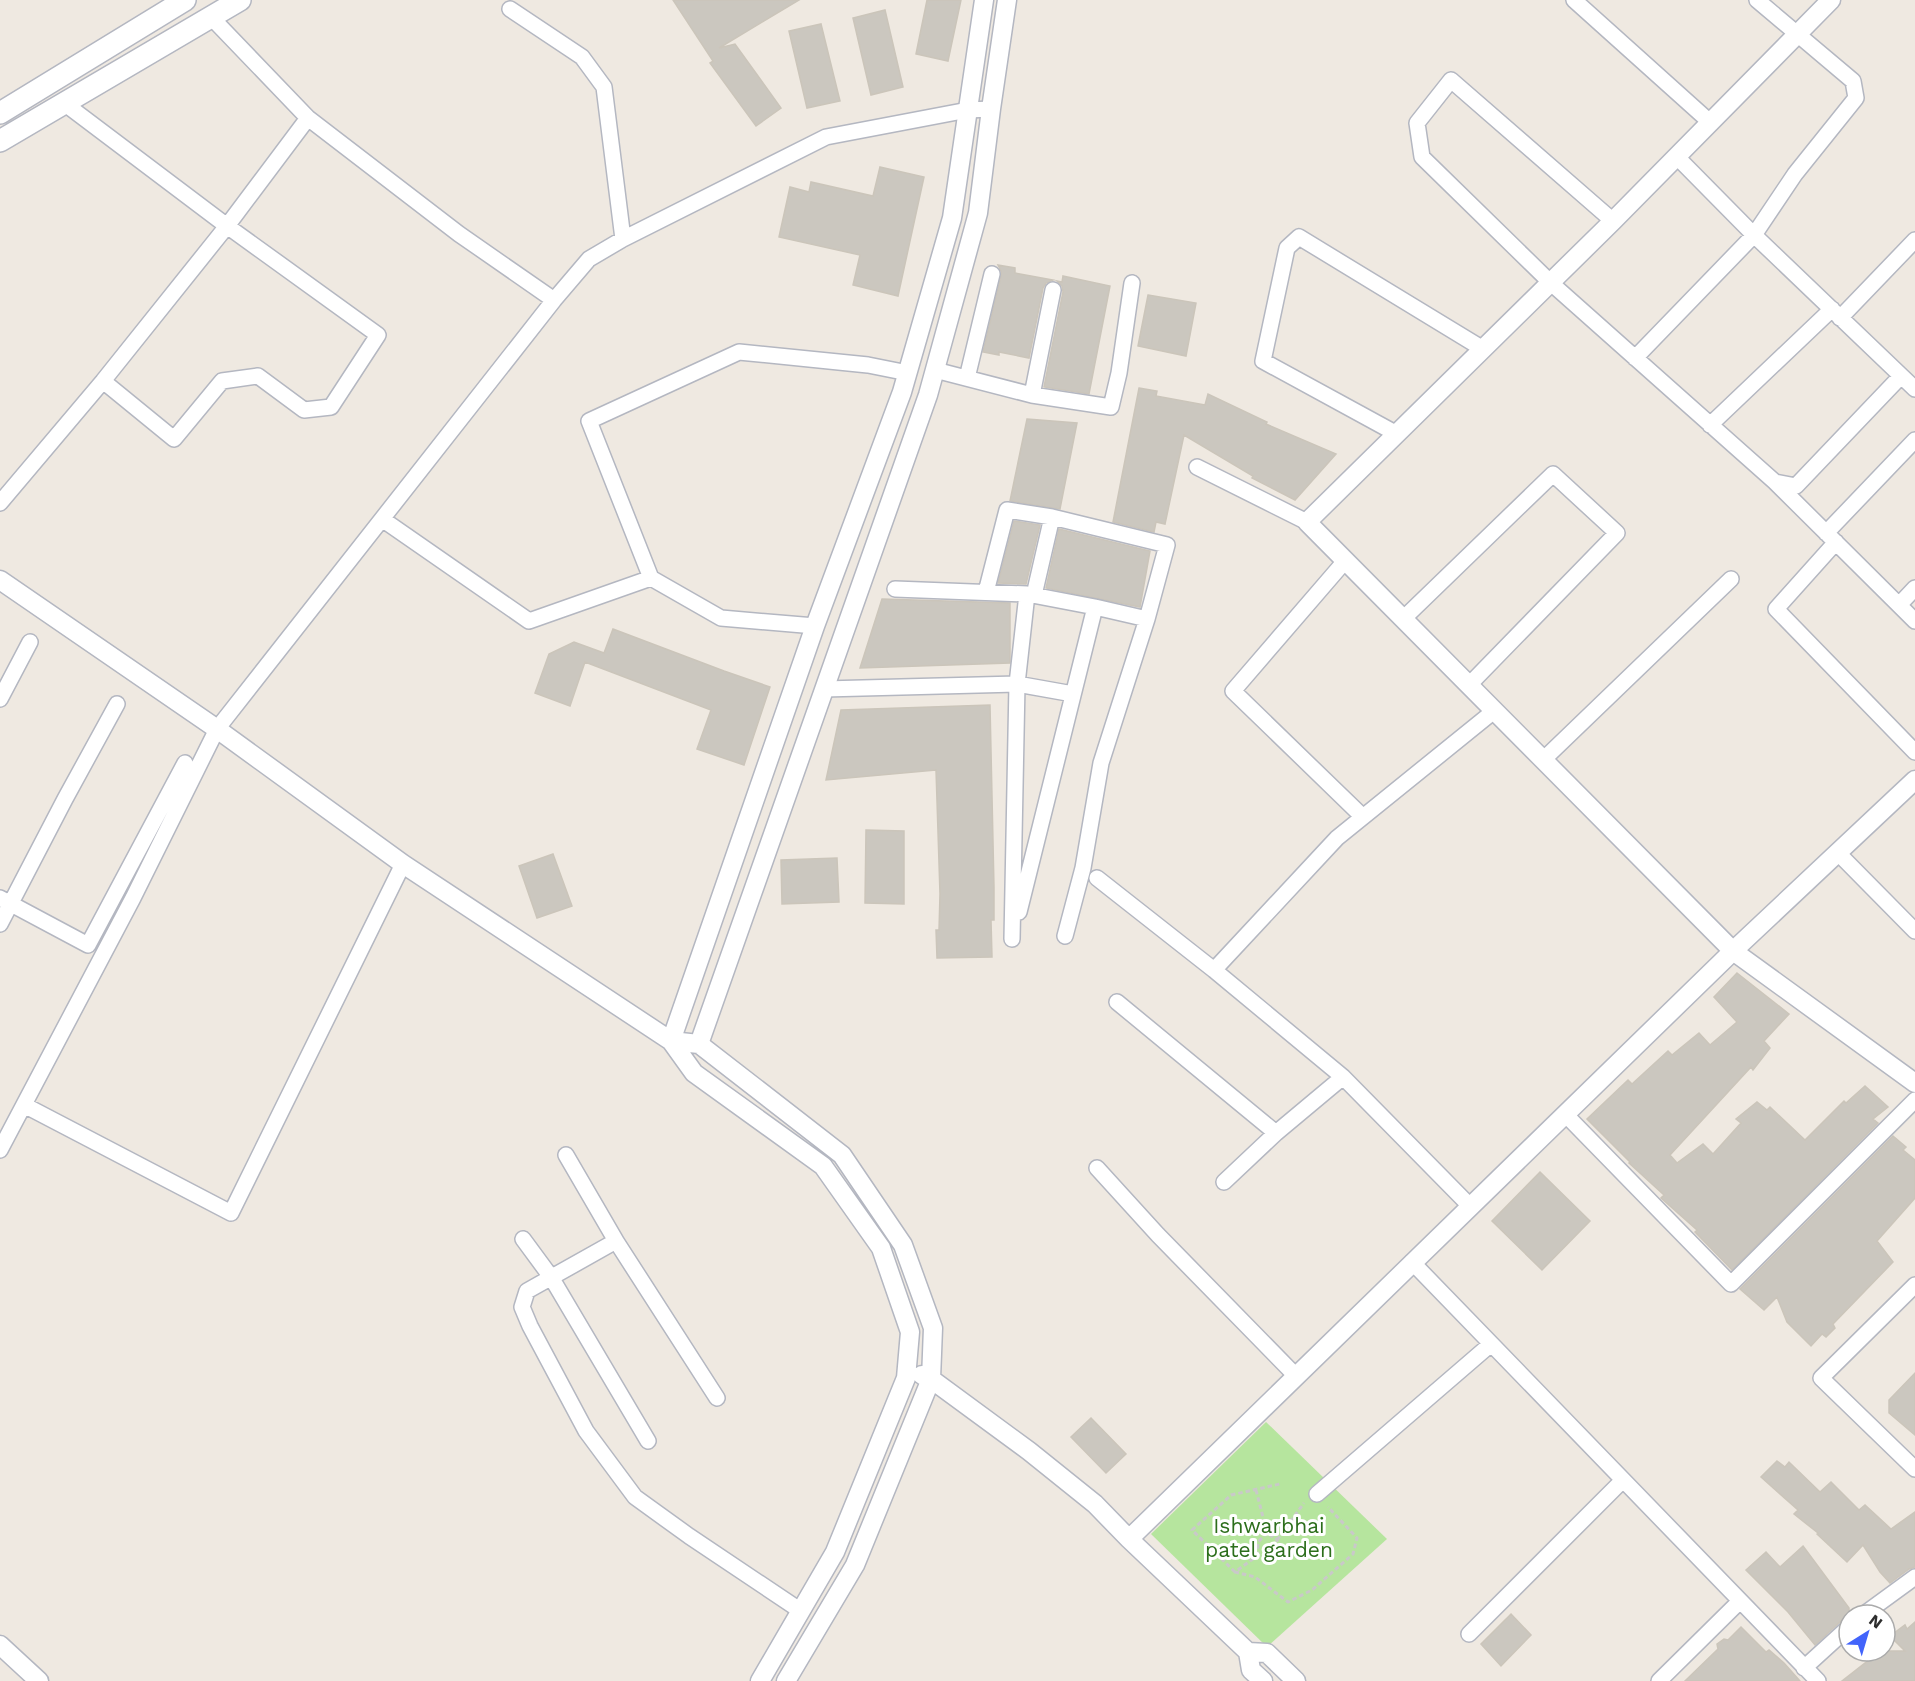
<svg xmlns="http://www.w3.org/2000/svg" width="1915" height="1681" viewBox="0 0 1915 1681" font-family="'Work Sans',sans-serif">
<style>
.green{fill:#b6e59e}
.building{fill:#cbc7bf;stroke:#cbc5ba;stroke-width:1.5}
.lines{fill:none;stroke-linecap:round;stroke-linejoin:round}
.minor-casing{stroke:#b4b7c1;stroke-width:18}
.tertiary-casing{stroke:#b4b7c1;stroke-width:21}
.secondary-casing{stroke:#b4b7c1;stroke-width:24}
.path{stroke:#c9c9c9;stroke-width:3;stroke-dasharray:4.5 3;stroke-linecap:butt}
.minor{stroke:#fff;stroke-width:15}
.tertiary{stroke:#fff;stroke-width:18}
.secondary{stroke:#fff;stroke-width:21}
.labels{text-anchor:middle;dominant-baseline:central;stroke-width:6;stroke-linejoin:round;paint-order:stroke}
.park-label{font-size:21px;fill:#2c6e1b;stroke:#fff}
</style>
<rect width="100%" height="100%" fill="#efe9e1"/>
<!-- green -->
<path class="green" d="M1266 1422 1387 1539 1267 1647 1151 1534Z"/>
<!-- building -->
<path class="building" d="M673 0H799L719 48 735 44 781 108 756 126 710 63 713 61Z
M927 0H961L948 61 916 54Z
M885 10 903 87 871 95 853 18Z
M821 24 840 101 807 108 789 31Z
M880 167 924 177 898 296 853 285 860 255 779 237 790 187 809 192 811 182 873 196Z
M998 265 1015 268V273L1053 280 1046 283 1043 288 1029 358 999 352V355L983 352 1001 276V271Z
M1063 276 1110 286 1089 394 1044 387 1063 292 1062 286 1057 281 1062 282Z
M1148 295 1196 303 1186 356 1138 346Z
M1139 388 1157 391 1156 396 1205 405 1208 394 1267 422 1266 424 1336 454 1295 500 1252 478 1253 476 1184 435 1165 524 1156 522 1154 532 1113 522Z
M1027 419 1077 423 1060 509 1010 501Z
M1014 521 1040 525 1026 584 998 583Z
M1059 529 1150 551 1140 607 1046 588Z
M882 599 1010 603V663L860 668Z
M613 629 724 671 770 687 744 765 697 749 711 710 585 662 570 706 535 693 549 654 574 642 604 653Z
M990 705 994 887V920H991L992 957 937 958 936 930H939L940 894 936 770 826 780 841 710Z
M866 830 904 831V904L865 903Z
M553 854 572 906 537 918 519 866Z
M837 858 839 902 782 904 781 860Z
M1737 973 1789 1014 1764 1041 1770 1048 1753 1070 1751 1067 1670 1155 1677 1163 1703 1144 1713 1154 1741 1123 1736 1119 1757 1102 1767 1110 1770 1107 1805 1140 1844 1101 1846 1103 1865 1086 1888 1107 1873 1119 1878 1123 1732 1270 1695 1232 1697 1230 1661 1198 1664 1195 1629 1163 1630 1162 1587 1119 1628 1080 1632 1084 1668 1051 1672 1055 1699 1033 1710 1045 1737 1022 1714 997Z
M1893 1136 1906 1147 1903 1150 1915 1160V1198L1877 1241 1893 1262 1833 1324 1835 1328 1826 1337 1822 1334 1811 1346 1787 1322 1777 1297 1764 1310 1740 1289Z
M1540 1172 1590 1221 1542 1270 1492 1221Z
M1915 1373V1435L1889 1413V1400Z
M1091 1418 1126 1454 1106 1473 1071 1437Z
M1777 1461 1785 1467 1789 1462 1820 1492 1831 1482 1859 1510 1865 1505 1891 1529 1915 1512V1567L1909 1569 1890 1583 1880 1572 1863 1545 1847 1562 1817 1534 1818 1533 1794 1514 1798 1510 1761 1477Z
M1803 1546 1849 1608V1617L1842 1620 1815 1645 1788 1612 1746 1570 1766 1552 1780 1567Z
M1511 1614 1531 1635 1501 1666 1481 1644Z
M1915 1622V1681H1842L1870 1659 1865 1651H1905L1890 1636 1905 1625 1907 1629Z
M1741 1627 1766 1652 1769 1650 1784 1663 1800 1681H1685L1718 1649 1717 1644 1724 1639 1728 1640Z"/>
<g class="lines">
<!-- minor casing -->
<g class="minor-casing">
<path id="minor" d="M1574 0 1711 123
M510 9 582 57 604 87 623 239
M211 17 308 118 459 234 554 300
M1677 157 1754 235 1915 389
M1613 221 1451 80 1417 123 1422 157 1551 283 1775 482 1915 621
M1840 318 1915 240
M1635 358 1754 235 1795 174 1856 98 1853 81 1757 0
M935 370 1032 395 1111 407 1119 373 1132 283
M967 378 992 274
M103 381 174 439 222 381 258 376 304 410 331 407 378 335 227 226 308 118
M1032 395 1053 290
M1710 425 1832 309
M1397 434 1263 361 1287 248 1299 237 1483 349
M1197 467 1307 522
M1775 482 1796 486 1901 376
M0 503 103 381 227 226 64 103
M382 519 529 621 651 578 721 618 815 626
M1826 533 1915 440
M1836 542 1776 609 1915 752
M1345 561 1233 691 1363 817
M651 578 589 421 739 352 868 365 908 373
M895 589 1027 594
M986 592 1007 510 1052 517 1167 545 1147 619
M1034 595 1052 517
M1899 605 1915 588
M1403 619 1553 474 1617 533 1469 685
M824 689 1017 684 1012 939
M0 699 30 642
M1543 760 1731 579
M1838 853 1915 931
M1097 878 1214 970
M0 898 88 945 185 763
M1019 912 1095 607
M0 924 65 799 117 704
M1065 936 1083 868 1101 763 1147 619 1095 607 1027 594 1017 684 1073 694
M1117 1002 1276 1133
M24 1105 231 1213 403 864
M1565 1114 1731 1284 1915 1100
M0 1150 133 898 217 729 554 300 589 259 623 239 826 137 968 110 991 109
M566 1155 616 1241
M1097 1168 1158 1235 1295 1375
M1224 1182 1276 1133 1343 1077
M1470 1206 1343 1077 1214 970 1337 838 1494 711
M523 1239 551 1277 648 1441
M1412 1262 1818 1681
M1915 1285 1821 1378 1915 1469
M717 1398 616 1241 527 1291 522 1307 530 1326 586 1431 635 1497 689 1536 801 1611
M1317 1494 1491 1344
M1863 1615 1915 1577
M1469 1634 1623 1480
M1804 1668 1849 1627
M1659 1681 1740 1601"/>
</g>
<!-- tertiary casing -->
<g class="tertiary-casing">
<path id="tertiary" d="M1831 0 1613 221 1307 522 1733 951 1915 1083
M0 580 217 729 403 864 671 1041 699 1044 842 1155 903 1245 933 1328 931 1379 855 1565 786 1681
M699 1044 928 395 978 213 991 109 1007 0
M922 1375 931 1379 1029 1451 1095 1504 1129 1539 1248 1652 1251 1670 1263 1681
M1129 1539 1733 951 1915 780
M0 1645 39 1681
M1248 1652 1267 1653 1296 1681
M760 1681 835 1552 906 1378 910 1332 881 1248 823 1166 694 1073 671 1041 815 626 902 392 952 218 984 0"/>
</g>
<!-- secondary casing -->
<g class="secondary-casing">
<path id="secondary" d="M0 113 185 0
M0 141 240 0"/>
</g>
<!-- path -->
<path class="path" d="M1256 1490 1264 1521 1277 1540 1276 1551 1257 1556 1235 1572 1255 1577 1288 1602 1312 1590 1353 1554 1357 1538 1328 1507
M1277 1540 1304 1503
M1257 1556 1258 1542 1267 1533 1273 1537
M1235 1572 1192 1530 1231 1495 1280 1484"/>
<!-- minor -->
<use href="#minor" class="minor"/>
<!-- tertiary -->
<use href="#tertiary" class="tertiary"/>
<!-- secondary -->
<use href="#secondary" class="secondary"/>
</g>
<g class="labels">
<!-- park labels -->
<g class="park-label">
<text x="1269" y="1525">Ishwarbhai<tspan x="1269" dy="24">patel garden</tspan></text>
</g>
</g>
<!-- north arrow -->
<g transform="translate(1867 1633) rotate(37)"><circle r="28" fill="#ffffff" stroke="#ababab" stroke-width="1.5"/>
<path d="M0-4.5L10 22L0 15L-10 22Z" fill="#4264fb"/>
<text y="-9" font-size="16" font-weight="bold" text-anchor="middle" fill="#2e2e2e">N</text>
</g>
</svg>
